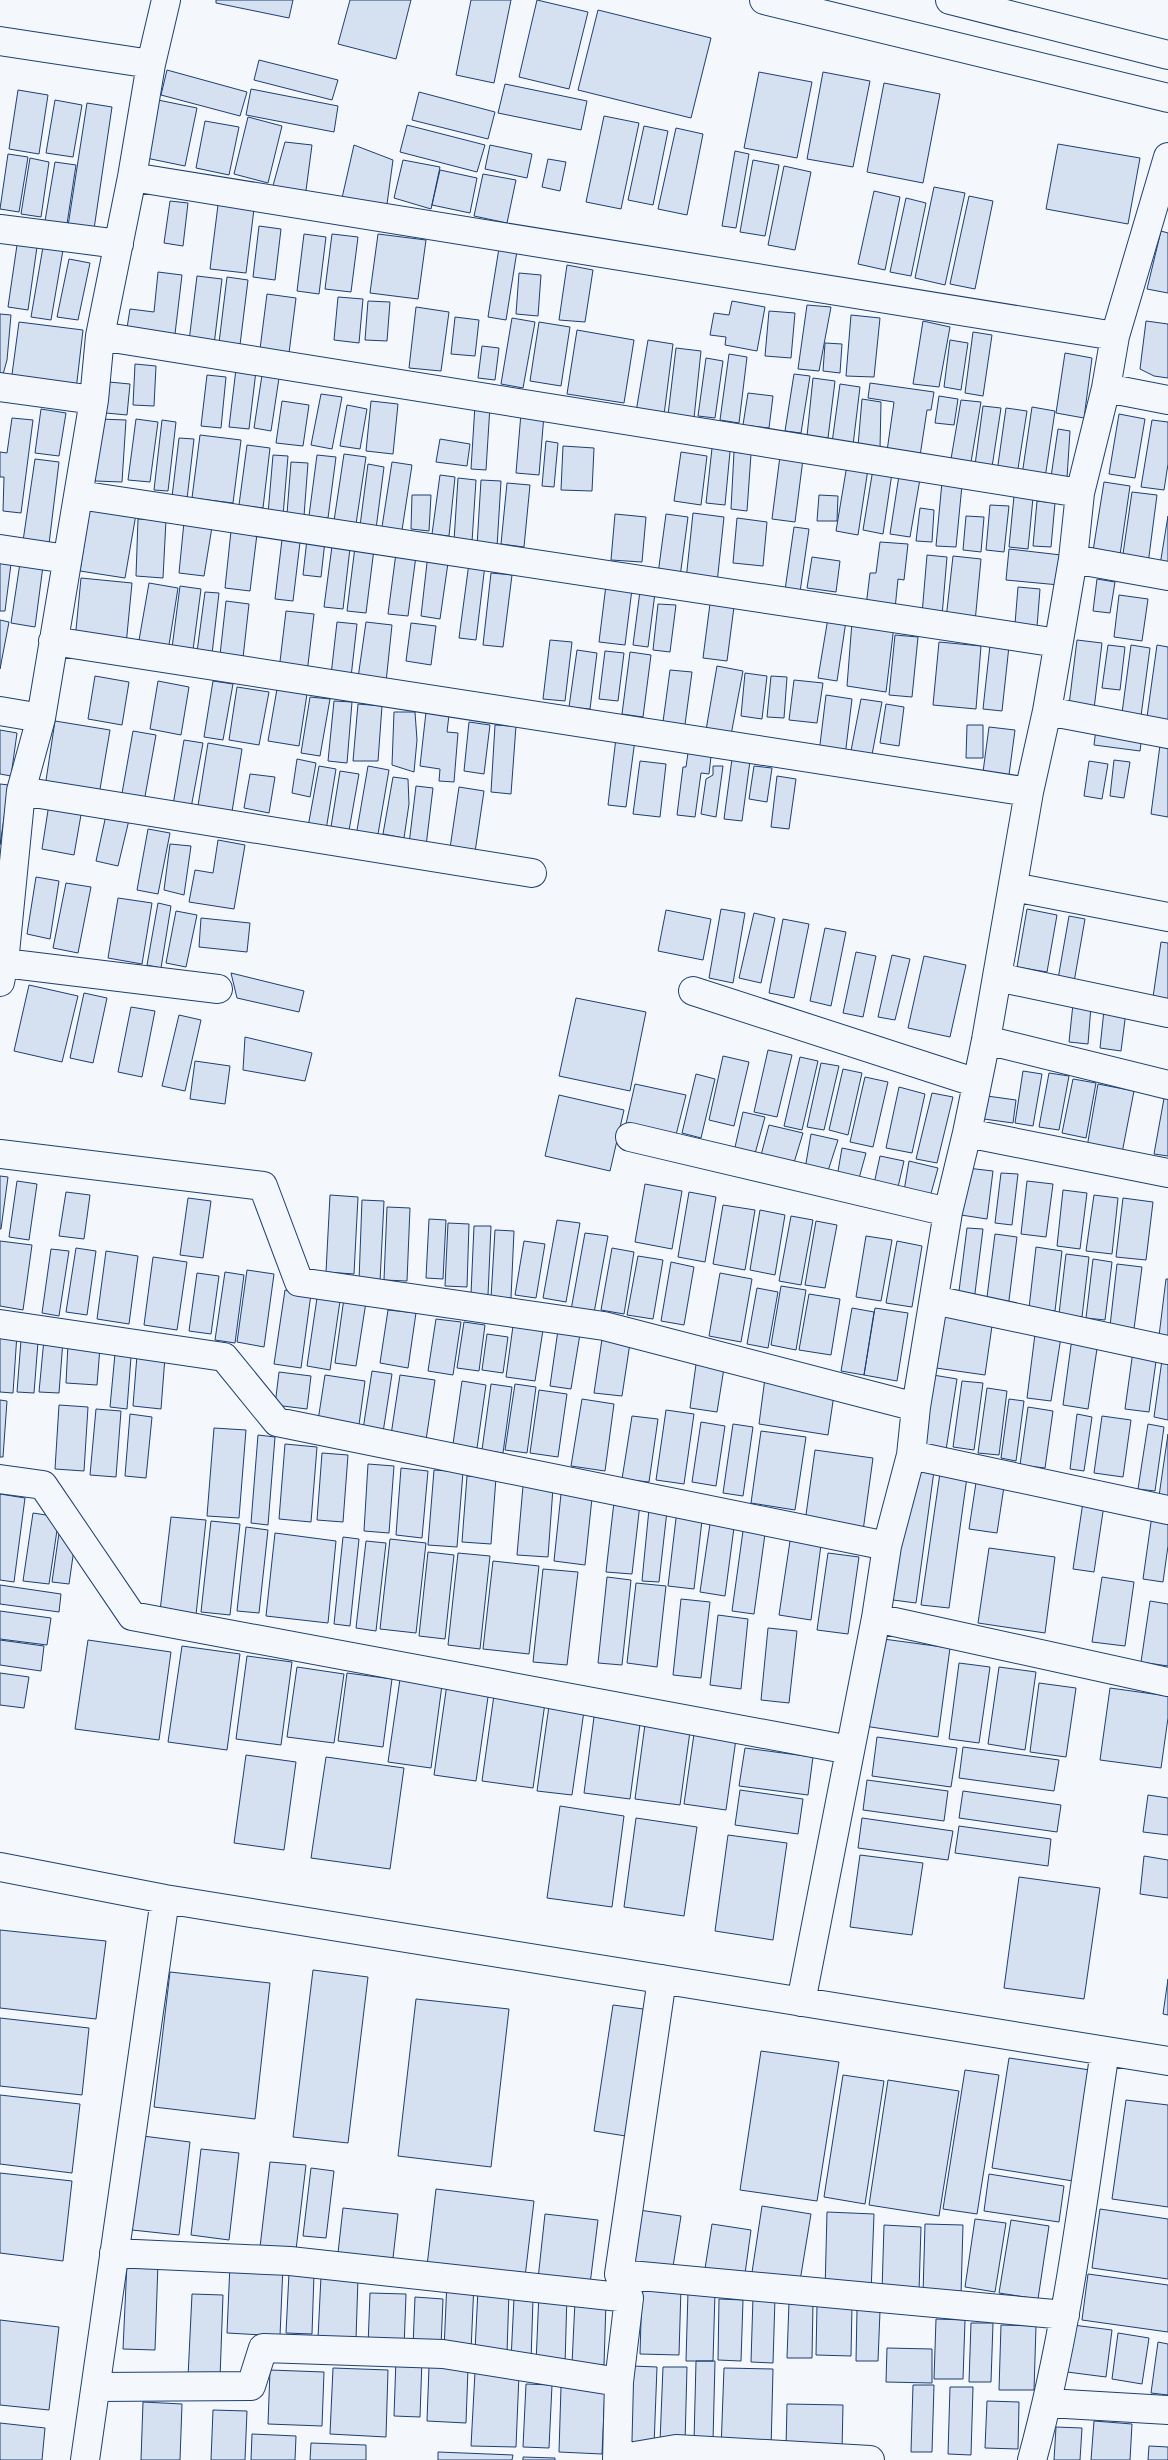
<svg xmlns="http://www.w3.org/2000/svg" width="1168" height="2460" viewBox="0 0 1168 2460" font-family="Inter,sans-serif">
<style>
.building{fill:#d5e0f0;stroke:#1d3f73}
.lines{fill:none;stroke-linecap:round;stroke-linejoin:round}
.minor-casing{stroke:#1d3f73;stroke-width:30}
.major-casing{stroke:#1d3f73;stroke-width:30}
.minor{stroke:#f4f7fb;stroke-width:28}
.major{stroke:#f4f7fb;stroke-width:28}
</style>
<rect width="100%" height="100%" fill="#f4f7fb"/>
<!-- building -->
<path class="building" d="M216 0H293L289 18 216 3Z
M350 0H411L396 59 338 44Z
M471 0H511L494 83 456 75Z
M537 0 588 12 569 89 519 77Z
M598 10 711 38 691 118 578 90Z
M259 60 338 80 332 100 254 80Z
M167 70 247 92 240 116 161 95Z
M759 72 812 82 797 158 744 148Z
M823 72 870 81 853 167 807 159Z
M884 83 940 94 923 183 867 172Z
M505 84 587 101 581 130 498 113Z
M251 89 338 106 334 132 246 115Z
M18 90 48 95 39 154 9 149Z
M419 92 495 112 488 139 412 120Z
M55 100 82 105 73 157 46 153Z
M158 100 197 108 185 166 146 158Z
M87 103 112 107 94 229 68 226Z
M604 116 639 123 621 209 586 202Z
M248 117 282 126 268 183 234 174Z
M205 121 239 127 229 175 196 168Z
M407 125 485 145 477 172 400 152Z
M644 126 668 131 653 205 628 200Z
M676 128 703 134 687 215 658 209Z
M285 142 312 145 305 198 271 193Z
M1058 144 1140 158 1128 224 1046 209Z
M354 145 393 160 387 204 342 198Z
M490 145 532 154 527 178 485 169Z
M735 151 749 154 736 228 722 226Z
M8 154 28 157 19 212 0 209Z
M30 158 49 162 41 217 21 214Z
M548 159 566 162 560 191 542 187Z
M403 160 440 167 431 209 394 198Z
M753 160 779 165 765 236 740 232Z
M55 162 76 165 67 224 45 221Z
M784 166 811 172 795 250 768 245Z
M440 170 477 178 470 213 432 205Z
M483 174 516 180 507 223 474 216Z
M934 187 965 193 945 285 915 278Z
M874 191 900 197 885 270 858 264Z
M969 196 993 201 975 289 950 284Z
M906 198 926 203 911 276 890 272Z
M170 201 188 203 183 246 164 243Z
M218 205 254 209 246 273 210 269Z
M259 226 281 229 275 280 253 277Z
M1161 231 1168 233V293L1147 289Z
M304 234 326 237 319 294 297 291Z
M332 234 358 237 351 292 325 289Z
M378 234 426 240 418 299 370 293Z
M17 245 37 247 28 310 8 307Z
M43 247 63 250 51 320 31 317Z
M499 248 517 251 506 320 488 317Z
M69 259 90 263 78 320 57 317Z
M567 265 593 270 585 322 559 320Z
M158 272 182 275 175 334 127 328 130 309 154 312Z
M519 273 541 275 538 316 516 314Z
M197 276 222 279 214 345 189 341Z
M227 277 248 280 239 353 218 351Z
M267 294 296 298 288 361 259 357Z
M338 297 363 299 359 343 334 340Z
M368 301 390 302 387 341 365 340Z
M732 301 765 307 757 351 725 345 726 337 710 335 714 313 729 315Z
M807 305 831 307 819 371 798 369Z
M416 307 449 312 441 371 409 368Z
M769 311 795 313 791 358 765 356Z
M0 314 11 315 7 360 2 378H0Z
M851 315 880 318 874 377 846 376Z
M455 317 479 320 475 356 451 354Z
M512 318 535 322 523 388 501 384Z
M923 321 950 327 939 387 913 384Z
M1146 321 1168 324V378L1154 376 1140 369Z
M19 322 83 330 76 390 11 382Z
M539 322 570 327 561 386 530 381Z
M577 330 634 340 624 403 567 394Z
M973 332 992 335 983 396 965 393Z
M648 340 673 344 664 415 636 412Z
M950 340 968 343 961 390 944 387Z
M825 343 842 344 840 373 823 371Z
M482 346 499 348 495 380 478 378Z
M676 348 701 351 694 418 668 415Z
M1065 353 1092 358 1084 418 1056 413Z
M729 354 747 357 739 423 720 420Z
M706 358 723 361 715 418 698 416Z
M135 364 156 366 154 406 133 405Z
M236 369 256 371 249 429 229 427Z
M794 374 810 376 801 433 785 431Z
M207 375 226 377 221 428 201 426Z
M262 375 279 378 271 431 254 428Z
M813 378 835 381 828 438 807 436Z
M109 382 130 384 127 415 106 413Z
M870 383 934 392 931 410H927L920 456 887 451 894 402 868 398Z
M840 384 860 387 853 445 832 443Z
M748 393 773 396 769 428 743 425Z
M321 394 342 397 332 449 311 445Z
M939 396 958 399 954 425 935 423Z
M862 399 881 402 880 449 858 446Z
M961 400 981 402 971 462 951 459Z
M282 401 309 405 303 446 276 443Z
M371 401 398 404 393 454 366 451Z
M347 405 367 409 360 449 340 446Z
M475 405 490 406 486 470 471 469Z
M983 406 1001 408 992 467 975 465Z
M1032 407 1055 411 1045 478 1022 475Z
M1006 408 1027 411 1017 475 997 472Z
M41 409 66 413 59 456 35 453Z
M521 413 544 415 539 475 516 473Z
M1119 414 1145 419 1135 478 1109 474Z
M12 418 33 420 21 513 3 511 4 477H0V452L7 453Z
M99 419 126 420 122 482 95 481Z
M136 419 158 422 150 482 128 480Z
M162 420 176 422 168 491 154 490Z
M1152 420 1168 422V464L1164 490 1141 487Z
M1058 429 1070 431 1067 478 1051 477Z
M200 435 241 440 233 503 192 498Z
M179 438 194 439 187 499 172 497Z
M440 439 470 444 467 466 436 462Z
M713 439 731 441 725 505 706 503Z
M546 441 558 443 554 487 542 486Z
M247 445 270 448 263 508 239 505Z
M563 446 594 448 592 491 561 490Z
M681 452 707 456 701 505 674 501Z
M734 452 751 454 747 511 731 509Z
M344 454 366 457 356 524 334 521Z
M273 455 288 456 283 516 268 514Z
M317 455 336 457 328 518 309 516Z
M780 456 803 459 795 522 772 519Z
M35 459 59 462 49 544 23 541Z
M291 462 308 463 304 516 287 514Z
M392 462 412 465 402 530 382 527Z
M368 464 384 467 376 529 360 526Z
M847 465 868 469 858 535 836 531Z
M873 469 892 473 883 534 863 530Z
M900 469 921 473 910 537 890 534Z
M440 475 455 477 449 536 432 534Z
M458 478 476 480 472 542 454 541Z
M481 480 501 481 497 547 477 546Z
M942 482 962 485 956 547 936 546Z
M1104 482 1130 486 1120 555 1093 551Z
M507 483 530 485 524 547 501 544Z
M1132 492 1157 495 1148 564 1122 561Z
M412 495H431L429 531 411 529Z
M819 495 838 496 837 521H817Z
M1014 496 1033 498 1028 549 1009 547Z
M1037 501 1055 503 1051 547 1033 546Z
M990 505 1009 506 1004 552 986 550Z
M90 507 136 514 125 578 80 571Z
M920 508 934 510 932 542 916 541Z
M693 513 724 517 717 583 686 580Z
M615 514 646 517 642 562 611 560Z
M666 514 688 517 680 577 658 574Z
M966 516 984 517 981 552 963 550Z
M1168 516V566L1160 565Z
M737 518 767 522 763 566 733 563Z
M138 519 166 520 163 578 136 576Z
M184 522 212 527 204 576 179 573Z
M794 527 809 529 800 592 785 590Z
M231 531 257 534 250 591 225 588Z
M283 531 301 534 293 601 275 599Z
M307 539 325 541 321 577 303 575Z
M880 542 908 544 904 580 898 579 895 609 866 606 870 573H876Z
M332 546 350 548 343 609 324 607Z
M355 547 374 549 366 613 347 611Z
M1009 549 1061 555 1059 585 1006 580Z
M396 553 416 556 408 616 388 614Z
M428 554 449 556 440 619 421 616Z
M927 555 947 557 942 616 922 614Z
M953 556 981 559 975 622 946 619Z
M812 557 840 561 836 592 807 588Z
M0 562 11 564 5 611H0Z
M20 563 43 566 35 627 11 623Z
M469 563 485 565 476 640 459 638Z
M491 573 512 575 503 647 483 645Z
M81 578 132 583 126 645 75 640Z
M1097 579 1115 582 1110 613 1093 611Z
M149 583 178 588 168 651 138 646Z
M606 585 632 589 625 645 599 642Z
M180 586 201 589 193 650 172 648Z
M1018 587 1040 589 1037 627 1015 624Z
M640 591 655 593 648 647 633 645Z
M205 592 219 593 212 654 197 652Z
M1119 595 1148 599 1142 641 1114 637Z
M711 596 735 599 727 661 703 658Z
M226 601 249 604 243 658 220 655Z
M658 604 676 605 670 652 653 650Z
M286 611 314 614 307 673 279 670Z
M828 618 846 621 837 681 818 678Z
M0 620 9 622 0 669Z
M337 622 357 624 351 677 331 675Z
M366 622 392 625 386 682 358 678Z
M852 622 894 626 886 692 847 686Z
M411 623 436 626 431 665 406 661Z
M895 635 918 637 912 697 889 695Z
M550 640 572 642 565 701 543 699Z
M1077 640 1102 643 1094 709 1069 705Z
M939 642 981 646 976 709 933 705Z
M990 645 1009 646 1002 711 983 709Z
M1108 645 1125 647 1120 690 1102 688Z
M1131 645 1150 648 1141 716 1122 713Z
M1157 645 1168 647V720L1147 717Z
M577 650 597 653 590 709 569 707Z
M605 651 624 653 618 701 599 699Z
M630 652 651 655 643 717 622 714Z
M717 666 743 671 731 735 706 730Z
M670 670 692 672 684 732 662 729Z
M745 673 767 676 762 719 741 716Z
M95 676 129 682 122 725 88 719Z
M771 676 787 677 784 718 767 717Z
M794 680 823 683 817 723 789 720Z
M158 681 189 687 181 735 150 729Z
M213 681 233 684 223 740 204 737Z
M237 687 269 692 259 745 229 740Z
M277 689 307 694 299 746 268 741Z
M826 695 852 699 845 756 819 753Z
M310 697 330 699 320 756 301 753Z
M861 699 882 702 871 760 850 756Z
M334 701 352 702 347 763 328 761Z
M358 704 382 706 378 761H353Z
M886 704 904 707 899 746 880 743Z
M394 712H415L417 740 414 772 392 765Z
M426 712 449 715 447 732 458 733 454 782 439 781 440 769 420 766Z
M55 721 110 730 99 795 45 787Z
M469 722 490 725 484 774 464 771Z
M495 725 516 726 511 794 491 792Z
M967 725H983V758H966Z
M989 727 1015 730 1009 775 983 772Z
M1096 729 1142 735 1140 751 1094 745Z
M0 730 17 733 11 776 0 774Z
M133 731 156 735 144 802 121 799Z
M616 738 635 740 626 807 608 805Z
M184 740 203 743 191 808 173 805Z
M208 743 242 749 231 818 197 812Z
M1160 745 1168 746V817L1151 814Z
M689 746 712 748 709 774 701 773 695 817 677 815 683 767H686Z
M297 759 316 763 310 797 292 793Z
M732 759 750 761 742 821 724 819Z
M1114 760 1130 762 1124 798 1110 796Z
M640 761 666 764 660 817 633 814Z
M1089 761 1108 764 1102 799 1084 796Z
M319 766 336 769 326 830 308 827Z
M368 766 389 770 377 840 356 836Z
M713 766H723L716 817 701 814 706 779 713 775Z
M754 766 772 768 767 802 749 799Z
M340 771 359 774 348 836 330 833Z
M250 774 275 777 269 813 244 808Z
M777 776 796 779 789 829 771 827Z
M393 777 408 779 409 804 404 838 383 834Z
M0 784 9 785 0 845Z
M416 786 433 788 426 846 409 844Z
M459 787 484 791 474 859 449 855Z
M49 804 82 809 74 855 42 849Z
M106 815 129 820 118 866 96 861Z
M148 829 170 833 158 894 137 890Z
M218 840 245 845 234 909 189 902 195 870 213 873Z
M170 844 191 846 184 895 164 890Z
M36 877 59 881 50 939 27 934Z
M66 883 91 887 78 953 53 948Z
M118 898 152 903 142 964 108 958Z
M158 903 171 906 161 968 147 965Z
M721 909 745 913 733 983 709 978Z
M1027 909 1057 915 1047 972 1017 967Z
M666 910 711 919 703 960 658 951Z
M176 911 197 915 186 967 166 963Z
M754 913 775 918 761 983 739 978Z
M1069 916 1085 919 1074 982 1058 979Z
M201 918 250 923 247 952 199 947Z
M783 919 809 924 794 998 769 993Z
M825 928 846 932 831 1006 810 1001Z
M1161 942 1168 943V1006L1152 1004Z
M856 952 876 956 863 1017 843 1013Z
M892 955 910 959 895 1020 878 1017Z
M924 956 966 965 950 1037 908 1028Z
M231 973 304 991 299 1012 237 998Z
M29 985 78 996 62 1062 14 1051Z
M84 993 107 998 93 1063 70 1058Z
M576 998 646 1012 630 1091 559 1076Z
M1073 1004 1091 1006 1088 1044 1069 1042Z
M131 1007 155 1011 142 1077 118 1072Z
M1104 1010 1126 1012 1121 1051 1100 1048Z
M179 1015 201 1020 185 1091 162 1086Z
M245 1037 312 1053 305 1081 243 1070Z
M768 1050 792 1055 777 1117 754 1112Z
M723 1056 749 1062 734 1126 709 1120Z
M800 1057 818 1061 802 1130 784 1126Z
M195 1061 230 1066 225 1104 190 1099Z
M821 1063 839 1066 824 1130 807 1127Z
M843 1069 862 1073 848 1135 829 1130Z
M1023 1071 1042 1074 1033 1126 1015 1123Z
M1049 1073 1069 1076 1059 1130 1039 1127Z
M696 1074 715 1079 701 1138 682 1133Z
M865 1077 888 1082 873 1147 850 1142Z
M1073 1079 1096 1083 1086 1138 1062 1133Z
M635 1084 686 1095 676 1135 626 1124Z
M1098 1084 1134 1091 1122 1153 1087 1147Z
M899 1087 925 1094 912 1153 886 1148Z
M932 1093 953 1097 937 1163 916 1159Z
M1165 1093H1168V1156L1154 1154Z
M559 1095 624 1110 610 1171 545 1156Z
M987 1096 1016 1100 1013 1123 984 1119Z
M743 1112 765 1117 753 1161 733 1156Z
M769 1125 803 1133 793 1166 760 1159Z
M811 1134 838 1140 827 1174 805 1169Z
M842 1148 866 1153 858 1182 837 1177Z
M880 1156 904 1161 898 1187 874 1184Z
M909 1161 938 1168 930 1197 904 1191Z
M967 1168 993 1171 987 1219 961 1215Z
M1001 1173 1018 1174 1012 1225 995 1223Z
M0 1176 8 1177 1 1229H0Z
M17 1181 37 1184 29 1240 9 1237Z
M1027 1181 1053 1184 1046 1237 1021 1234Z
M645 1184 682 1191 672 1249 635 1242Z
M1063 1190 1087 1193 1080 1249 1057 1246Z
M66 1192 90 1195 84 1239 59 1236Z
M689 1192 716 1197 705 1262 678 1257Z
M330 1195 358 1197 354 1274 326 1272Z
M1094 1195 1118 1198 1112 1254 1086 1251Z
M188 1198 211 1201 203 1258 180 1255Z
M1123 1198 1153 1202 1146 1260 1116 1257Z
M362 1200 384 1201 380 1282 359 1281Z
M723 1205 755 1210 745 1270 713 1264Z
M387 1207 410 1208 407 1281 384 1280Z
M760 1210 785 1215 775 1275 750 1270Z
M791 1216 813 1220 801 1285 779 1281Z
M429 1219 446 1220 443 1279 426 1278Z
M557 1220 580 1223 566 1302 543 1298Z
M816 1221 837 1225 825 1288 805 1285Z
M448 1223 469 1224 467 1287 445 1286Z
M474 1226H491L488 1295 471 1294Z
M967 1228 983 1229 974 1301 958 1299Z
M495 1230 514 1231 511 1298H491Z
M585 1233 608 1236 594 1313 571 1310Z
M995 1234 1017 1237 1008 1308 986 1305Z
M866 1236 892 1240 881 1301 856 1297Z
M0 1241 32 1245 23 1310 0 1306Z
M524 1241 545 1244 536 1298 515 1295Z
M897 1241 922 1246 912 1307 886 1303Z
M1036 1247 1062 1251 1055 1311 1029 1308Z
M76 1248 96 1251 87 1315 66 1312Z
M612 1248 634 1252 624 1314 601 1310Z
M51 1249 69 1251 59 1316 42 1313Z
M106 1251 138 1256 129 1324 97 1319Z
M1066 1254 1089 1257 1082 1317 1059 1314Z
M638 1256 663 1260 653 1319 627 1315Z
M153 1257 187 1262 177 1330 144 1325Z
M1093 1259 1112 1262 1105 1320 1086 1318Z
M671 1262 694 1267 684 1325 661 1321Z
M1117 1264 1142 1267 1134 1329 1110 1326Z
M247 1270 274 1274 264 1347 237 1342Z
M225 1272 244 1275 235 1343 215 1340Z
M197 1273 219 1276 211 1334 189 1331Z
M720 1273 752 1279 741 1342 709 1336Z
M1166 1279H1168V1345L1158 1344Z
M781 1286 806 1290 796 1350 771 1345Z
M757 1288 778 1292 768 1348 747 1344Z
M285 1290 311 1294 301 1368 274 1364Z
M809 1294 840 1299 831 1355 799 1350Z
M317 1298 340 1301 330 1370 307 1366Z
M344 1298 366 1302 356 1366 335 1363Z
M852 1308 874 1312 864 1375 841 1371Z
M875 1308 908 1313 897 1381 864 1375Z
M388 1310 416 1313 408 1368 380 1363Z
M944 1313 993 1319 985 1375 936 1368Z
M436 1319 461 1322 453 1375 428 1371Z
M464 1322 485 1325 479 1371 457 1368Z
M513 1326 543 1330 535 1381 506 1377Z
M558 1330 580 1334 571 1389 550 1386Z
M0 1334H17L13 1393 0 1392Z
M487 1334 508 1337 503 1373 482 1370Z
M1035 1334 1061 1337 1051 1401 1027 1398Z
M1072 1338 1098 1342 1088 1409 1063 1405Z
M44 1339 63 1340 59 1393 39 1392Z
M602 1339 630 1343 622 1396 594 1393Z
M21 1340 38 1342 34 1393 17 1392Z
M116 1343 132 1344 127 1409 110 1407Z
M68 1344 100 1347 97 1385 66 1383Z
M1133 1351 1157 1354 1149 1412 1125 1409Z
M137 1355 165 1357 161 1409 133 1406Z
M697 1357 725 1362 717 1412 690 1408Z
M1162 1360H1168V1420L1154 1417Z
M372 1371 392 1374 382 1439 362 1436Z
M279 1372 311 1376 307 1409 275 1405Z
M325 1375 365 1381 358 1432 317 1427Z
M400 1375 435 1380 426 1440 391 1435Z
M933 1375 957 1379 946 1450 923 1447Z
M765 1378 835 1388 828 1435 759 1424Z
M462 1381 486 1385 477 1448 453 1444Z
M962 1381 983 1383 974 1450 953 1447Z
M491 1384 512 1387 503 1453 482 1450Z
M515 1384 536 1387 527 1453 505 1450Z
M987 1388 1007 1391 999 1455 978 1453Z
M539 1390 567 1394 558 1457 530 1453Z
M582 1399 614 1404 605 1471 571 1466Z
M1009 1399 1024 1401 1016 1461 1001 1458Z
M0 1400 7 1401 3 1457H0Z
M59 1405 88 1407 84 1471 55 1469Z
M1028 1407 1053 1411 1045 1468 1020 1465Z
M96 1409 121 1411 116 1477 90 1475Z
M666 1410 694 1414 684 1484 656 1480Z
M130 1414 152 1417 146 1478 125 1476Z
M1077 1414 1092 1417 1084 1471 1070 1469Z
M632 1416 658 1419 649 1482 622 1479Z
M1102 1416 1131 1420 1123 1477 1094 1473Z
M701 1422 725 1426 716 1486 692 1482Z
M733 1424 753 1427 743 1496 723 1493Z
M1148 1424 1164 1427 1155 1491 1138 1489Z
M214 1428 246 1430 239 1518 207 1516Z
M761 1431 806 1437 795 1510 751 1503Z
M1168 1434V1497L1159 1496Z
M258 1435 275 1437 268 1525 251 1523Z
M285 1444 317 1447 311 1522 279 1519Z
M815 1450 873 1458 863 1531 805 1522Z
M322 1453 348 1455 343 1522 317 1520Z
M368 1464 394 1466 389 1533 364 1531Z
M401 1468 428 1471 422 1538 396 1535Z
M911 1468 934 1471 916 1603 893 1600Z
M434 1470 463 1472 457 1547 428 1545Z
M940 1473 967 1477 949 1608 921 1605Z
M467 1476 496 1478 491 1544 462 1542Z
M977 1476 1005 1480 997 1533 969 1529Z
M523 1486 553 1488 548 1557 517 1555Z
M0 1494 25 1498 14 1582 0 1580Z
M561 1494 592 1498 585 1565 554 1561Z
M614 1502 640 1504 632 1574 606 1572Z
M1083 1502 1104 1505 1094 1572 1073 1569Z
M649 1509 667 1511 659 1582 642 1581Z
M677 1510 703 1512 694 1589 668 1586Z
M33 1513 59 1517 49 1584 23 1581Z
M1152 1515 1168 1518V1546L1163 1582 1143 1579Z
M171 1517 206 1520 196 1615 160 1611Z
M711 1517 735 1520 725 1596 700 1592Z
M211 1521 240 1524 230 1615 201 1612Z
M246 1527 268 1530 259 1613 237 1611Z
M743 1531 765 1534 754 1614 732 1611Z
M59 1533 76 1535 69 1584 52 1582Z
M275 1533 336 1541 328 1623 266 1616Z
M343 1537 359 1539 350 1626 334 1624Z
M390 1539 426 1543 416 1633 380 1629Z
M366 1541 386 1543 376 1631 356 1628Z
M790 1541 821 1545 811 1620 779 1615Z
M989 1548 1055 1557 1045 1633 978 1623Z
M428 1552 454 1555 445 1639 419 1636Z
M458 1553 490 1556 480 1649 448 1645Z
M828 1553 859 1557 848 1634 817 1630Z
M493 1561 539 1566 529 1654 483 1649Z
M543 1569 578 1572 567 1665 533 1662Z
M607 1577 631 1580 622 1665 598 1663Z
M1102 1577 1134 1582 1125 1646 1092 1642Z
M636 1583 666 1586 657 1667 627 1663Z
M0 1585 61 1594 59 1612 0 1604Z
M681 1599 710 1602 701 1678 673 1675Z
M1150 1601 1168 1604V1666L1141 1662Z
M0 1611 51 1618 47 1645 0 1639Z
M718 1615 748 1619 741 1689 710 1685Z
M768 1628 797 1631 789 1703 761 1700Z
M876 1638 950 1648 938 1737 864 1726Z
M0 1640 44 1646 41 1671 0 1665Z
M88 1640 171 1652 159 1740 75 1729Z
M182 1646 240 1654 227 1750 168 1742Z
M247 1656 292 1662 281 1745 236 1739Z
M959 1663 990 1667 979 1743 949 1739Z
M297 1667 344 1674 334 1743 287 1737Z
M999 1667 1036 1672 1025 1750 988 1744Z
M0 1673 29 1677 24 1708 0 1705Z
M347 1673 392 1679 383 1747 338 1741Z
M400 1679 442 1685 431 1768 388 1762Z
M1039 1683 1076 1688 1066 1757 1030 1752Z
M447 1684 489 1690 476 1781 434 1775Z
M1110 1688 1168 1696V1718L1161 1768 1100 1760Z
M494 1695 545 1703 533 1788 482 1781Z
M549 1706 584 1711 572 1795 537 1791Z
M594 1717 640 1724 630 1799 584 1793Z
M646 1717 691 1724 680 1805 635 1799Z
M694 1734 736 1739 726 1810 684 1804Z
M877 1737 957 1748 951 1787 872 1776Z
M963 1747 1059 1760 1054 1791 959 1778Z
M745 1748 813 1757 808 1795 739 1786Z
M246 1755 296 1762 284 1850 234 1843Z
M326 1757 404 1768 390 1869 311 1858Z
M867 1780 948 1791 944 1821 863 1810Z
M740 1790 803 1799 798 1834 735 1825Z
M963 1791 1061 1805 1057 1832 959 1818Z
M1148 1795 1168 1798V1835L1143 1832Z
M560 1806 624 1816 612 1907 547 1898Z
M636 1818 697 1827 684 1916 624 1907Z
M862 1818 953 1831 948 1860 858 1848Z
M959 1826 1051 1839 1048 1866 955 1853Z
M728 1835 787 1843 773 1940 715 1931Z
M860 1855 923 1863 912 1935 850 1927Z
M1144 1856 1168 1860V1898L1140 1894Z
M1019 1877 1100 1888 1084 1999 1004 1988Z
M0 1930 106 1941 96 2019 0 2008Z
M313 1970 368 1977 348 2143 293 2137Z
M170 1972 270 1983 255 2119 154 2107Z
M1168 1979V2015L1163 2014Z
M416 1999 509 2009 491 2167 398 2156Z
M613 2005 651 2010 632 2137 594 2131Z
M0 2018 89 2028 82 2095 0 2086Z
M761 2051 839 2062 817 2201 740 2190Z
M1009 2058 1090 2070 1073 2181 992 2168Z
M965 2070 999 2075 977 2214 943 2209Z
M843 2075 884 2081 865 2204 824 2197Z
M888 2080 959 2091 939 2216 869 2205Z
M0 2095 80 2104 72 2173 0 2164Z
M1126 2100 1168 2105V2207L1112 2199Z
M143 2136 190 2142 179 2235 132 2230Z
M201 2149 239 2153 229 2240 191 2235Z
M270 2162 306 2165 296 2250 260 2247Z
M311 2168 334 2171 326 2238 303 2236Z
M0 2173 72 2181 63 2261 0 2253Z
M989 2174 1064 2186 1059 2222 984 2211Z
M436 2189 534 2201 525 2277 427 2266Z
M762 2206 811 2214 799 2287 751 2279Z
M343 2208 398 2214 393 2258 338 2253Z
M1100 2209 1168 2219V2279L1092 2268Z
M639 2210 681 2216 672 2273 630 2267Z
M827 2212 874 2214 871 2293 825 2292Z
M545 2214 598 2220 590 2284 538 2279Z
M975 2219 1006 2223 995 2292 965 2287Z
M1011 2220 1049 2226 1038 2299 999 2293Z
M712 2224 751 2230 744 2281 704 2275Z
M925 2224 963 2225 961 2295 923 2294Z
M884 2225 921 2227 919 2292H882Z
M127 2263H158L155 2350 123 2349Z
M230 2264 283 2266 280 2336 227 2333Z
M289 2273 314 2274 312 2334 286 2333Z
M1088 2274 1168 2285V2332L1082 2320Z
M321 2276 358 2278 356 2339 318 2338Z
M447 2281 474 2283 471 2351 444 2350Z
M642 2286 681 2287 679 2355 640 2354Z
M478 2289 509 2291 507 2353 475 2351Z
M688 2291 715 2292 713 2361H686Z
M539 2292 567 2294 565 2365 536 2364Z
M370 2293 406 2294 404 2348 368 2346Z
M192 2294 223 2295 220 2378 188 2377Z
M415 2297 443 2299 441 2347 413 2346Z
M753 2297 775 2298 773 2363 751 2362Z
M514 2298 533 2299 531 2361 511 2360Z
M719 2299 743 2300 741 2361 718 2360Z
M575 2301 606 2302 604 2365 572 2364Z
M789 2302H813L812 2358H787Z
M817 2305H852L851 2356 816 2355Z
M857 2310 880 2311 878 2361H856Z
M936 2319 965 2320 963 2379H934Z
M0 2320 59 2327 49 2410 0 2405Z
M971 2323H993L991 2382H969Z
M1001 2325 1036 2326 1034 2390H999Z
M1073 2325 1112 2330 1106 2377 1067 2372Z
M1118 2333 1149 2338 1142 2384 1112 2379Z
M1158 2342 1168 2344V2395L1151 2393Z
M887 2348 932 2349V2383L886 2382Z
M396 2359H422L420 2417 394 2416Z
M696 2361H715L713 2441H694Z
M632 2366 657 2367 654 2446 630 2445Z
M429 2367 468 2368 466 2423 427 2421Z
M663 2367H687L685 2443 660 2442Z
M333 2368 388 2370 386 2437 330 2434Z
M724 2368 773 2369 771 2450 721 2449Z
M270 2370 324 2372 322 2426 268 2424Z
M475 2372 519 2374 516 2447 471 2446Z
M526 2384 552 2385 549 2448 523 2447Z
M913 2385H934L932 2452H911Z
M561 2387 605 2389 602 2454 559 2452Z
M950 2387H973L971 2455 948 2454Z
M987 2401 1019 2402 1018 2449 985 2448Z
M143 2402 182 2404 180 2460H141Z
M787 2404 843 2405 842 2450 786 2448Z
M213 2410 247 2411 245 2460H211Z
M1094 2421 1132 2424 1130 2460H1091Z
M0 2423 45 2428 42 2460H0Z
M1056 2427 1082 2428 1080 2460H1054Z
M252 2434 296 2436 295 2460H251Z
M311 2443 366 2445V2460H310Z
M1149 2446 1168 2447V2460H1148Z
M438 2452 513 2455 512 2460H438Z
M523 2457 555 2458V2460H523Z"/>
<g class="lines">
<!-- minor casing -->
<g class="minor-casing">
<path id="minor" d="M764 0 1168 98
M0 41 151 64
M132 177 1115 336
M0 229 119 244
M100 336 1080 493
M0 387 94 400
M1106 388 1168 400
M79 495 1058 643
M0 549 67 559
M1073 559 1168 576
M53 641 1029 792
M0 711 41 718
M1047 711 1168 734
M21 791 532 873
M1013 887 1168 917
M4 963 218 989
M997 977 1168 1013
M0 982 4 963 21 791 41 718 94 400 100 336 132 177 151 64 166 0
M693 991 977 1083
M986 1040 1168 1085
M967 1133 1168 1173
M630 1137 948 1212
M0 1154 263 1186 299 1282 604 1326 916 1407
M934 1300 1168 1350
M0 1324 224 1357 277 1422 887 1546
M911 1455 1168 1510
M0 1479 43 1485 132 1616 850 1750
M876 1618 1168 1682
M0 1867 165 1899 1168 2061
M801 2002 876 1618 887 1546 911 1455 916 1407 948 1212 967 1133 986 1040 1029 792 1047 711 1073 559 1080 493 1106 388 1115 336 1168 157
M114 2253 290 2261 629 2298
M619 2274 1065 2315
M96 2387 251 2386 263 2348 443 2354 619 2382
M1048 2403 1168 2410
M617 2459 676 2449 870 2460
M85 2460 165 1899
M617 2460 619 2382 629 2298 619 2274 662 1979
M1032 2460C1069 2326 1084 2188 1105 2051"/>
</g>
<!-- major casing -->
<g class="major-casing">
<path id="major" d="M950 0 1168 55"/>
</g>
<!-- minor -->
<use href="#minor" class="minor"/>
<!-- major -->
<use href="#major" class="major"/>
</g>
</svg>
